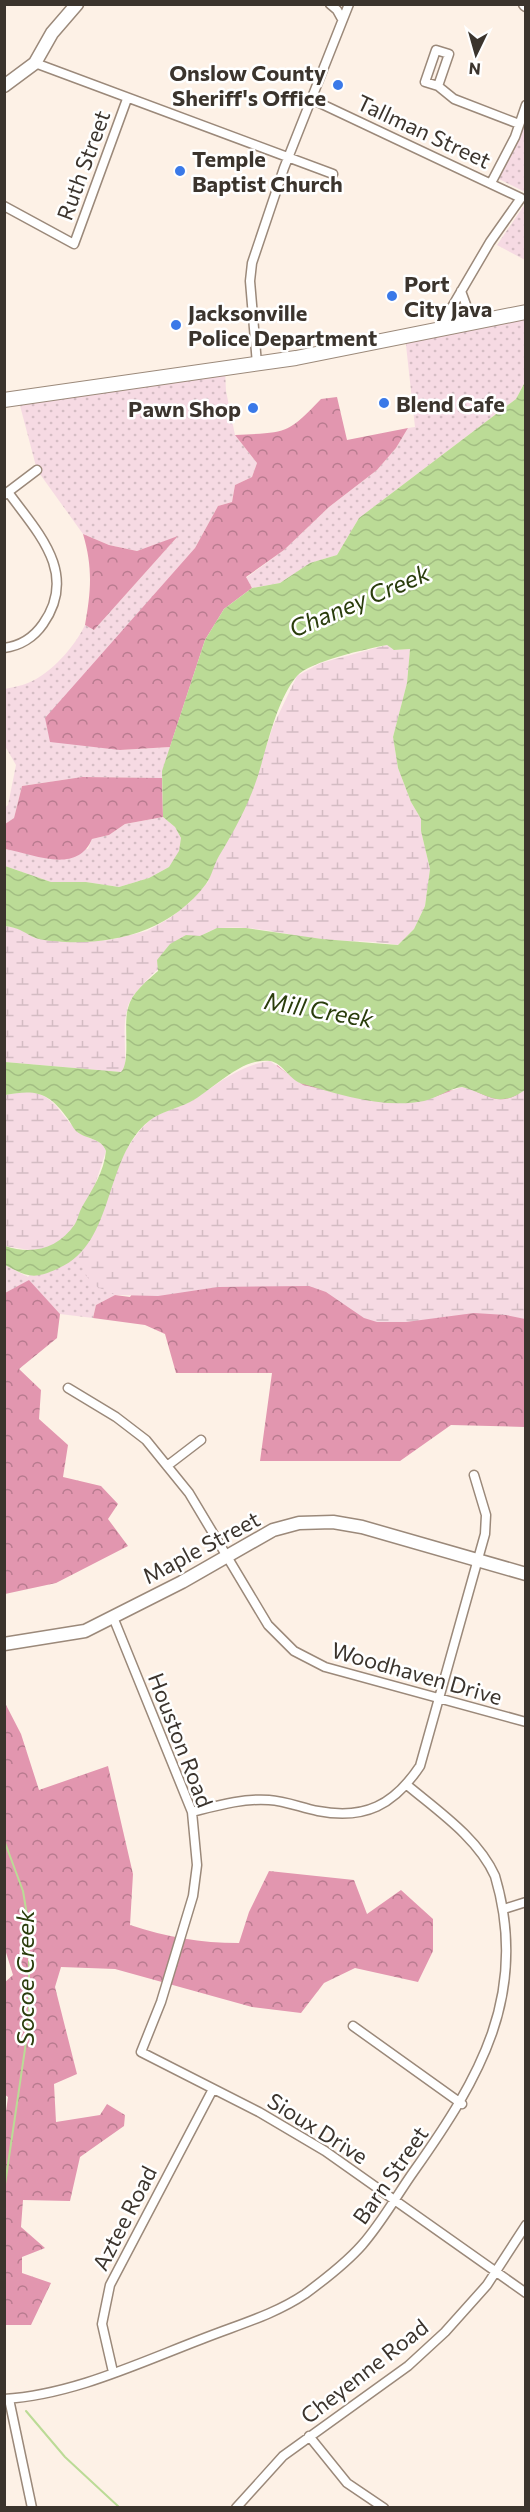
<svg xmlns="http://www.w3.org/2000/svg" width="530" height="2512" viewBox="0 0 530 2512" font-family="Commissioner,sans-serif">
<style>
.grass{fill:url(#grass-dots)}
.forest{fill:url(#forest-crowns)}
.wetland{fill:url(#wetland-marsh)}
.water{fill:url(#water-waves)}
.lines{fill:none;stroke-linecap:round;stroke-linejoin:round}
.stream{stroke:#bbdb96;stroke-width:2}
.street-casing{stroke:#9b897a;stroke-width:11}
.secondary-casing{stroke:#9b897a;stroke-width:15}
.primary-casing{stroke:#9b897a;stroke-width:16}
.street{stroke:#fff;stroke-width:8}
.secondary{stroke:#fff;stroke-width:12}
.primary{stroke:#fff;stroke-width:14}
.poi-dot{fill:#3a79e8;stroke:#fff;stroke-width:2}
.labels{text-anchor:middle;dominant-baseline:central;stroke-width:5;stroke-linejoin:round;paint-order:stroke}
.poi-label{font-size:22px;font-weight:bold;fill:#3b342d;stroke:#fff;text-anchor:start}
.street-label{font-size:22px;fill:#3b342d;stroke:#fff}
.water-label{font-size:24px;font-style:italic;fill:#2a3d0c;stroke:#fff}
</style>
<defs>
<pattern id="grass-dots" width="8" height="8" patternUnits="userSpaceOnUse" patternTransform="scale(1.5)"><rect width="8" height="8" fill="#f6dae3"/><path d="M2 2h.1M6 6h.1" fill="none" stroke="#d4bcc3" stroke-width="1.8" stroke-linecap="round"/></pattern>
<pattern id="forest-crowns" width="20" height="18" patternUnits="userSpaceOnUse" patternTransform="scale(1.5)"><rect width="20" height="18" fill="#e296af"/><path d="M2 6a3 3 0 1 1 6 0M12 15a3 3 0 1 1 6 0" fill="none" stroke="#b87b8f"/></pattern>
<pattern id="wetland-marsh" width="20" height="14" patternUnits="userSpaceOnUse" patternTransform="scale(1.5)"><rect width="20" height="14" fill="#f6dae3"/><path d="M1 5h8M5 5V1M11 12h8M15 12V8" fill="none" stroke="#d4bcc3"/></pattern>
<pattern id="water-waves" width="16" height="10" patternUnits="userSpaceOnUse" patternTransform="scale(1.5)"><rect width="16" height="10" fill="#bbdb96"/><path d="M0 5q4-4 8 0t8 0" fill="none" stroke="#a2bd82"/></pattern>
</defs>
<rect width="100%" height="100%" fill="#fdf1e6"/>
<!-- grass -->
<path class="grass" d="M525 119V192L499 179Z
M525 204V260L497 245Z
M525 312V382L516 399 359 518 337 555 310 563 280 583 252 588 246 578 284 550 329 507 377 470 396 448 408 428 415 427 405 336Z
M225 369 226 391 235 435 257 463 252 477 235 485 232 502 218 506 195 548 120 750 170 747 162 778 82 777 22 786 14 818 5 824 4 808 8 805 16 765 5 746V689C12 687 21 686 28 683 51 674 75 646 85 625L94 630 177 537 137 551 109 545 83 534 37 470 18 398Z
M163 817 175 827 181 838 180 851 169 867 149 878 119 887 86 882H51L5 866 4 849 23 852 88 849 92 839 109 835 125 824Z
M129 1145 149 1278 96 1305 93 1318 60 1314 29 1281 5 1293V1265L28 1277 118 1168Z"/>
<!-- forest -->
<path class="forest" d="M337 397 347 440 408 428 396 448 377 470 329 507 284 550 246 577 252 588 224 609 205 640 170 747 120 750 50 742 45 718 195 548 218 506 232 502 235 485 252 477 257 463 235 435C286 432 286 436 321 399Z
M83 534 109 545 137 551 178 536 94 630 85 625C91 591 93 568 83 534Z
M82 777 162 778 163 817 125 824 109 835 92 839C77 875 33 854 5 849V824L14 818 22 786Z
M277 1065 298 1083 520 1094 525 1090V1427L451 1425 400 1461H260L272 1373H176L165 1334 145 1325 93 1318 96 1305 115 1295 130 1297Z
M29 1280 60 1314 57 1338 19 1369 41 1390 39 1419 68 1445 63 1477 101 1486 118 1504 108 1519 128 1546 56 1583 5 1594V1293Z
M5 1703 21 1734 39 1790 108 1766 133 1874 130 1925C167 1937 200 1943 239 1943L249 1912 269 1871 354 1880 367 1914 401 1890 433 1919V1951L418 1982 355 1968 324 1983 301 2013 252 2007 115 1969 61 1967 55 1987 77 2074 54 2084 56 2122 100 2115 107 2104 125 2115 124 2126 80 2157 70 2201 23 2200 21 2227 45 2248 22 2257V2273L51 2283 31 2325H5L4 2126 8 2097 4 2094V1983L13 1975 4 1946Z"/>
<!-- wetland -->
<path class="wetland" d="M387 645 394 650 410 649 407 683 393 737 398 768 411 802 421 819V831L430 869 425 906 414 929 398 945C372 940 346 942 320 939 287 935 253 925 220 928 198 930 135 985 128 1006 122 1025 126 1046 125 1066L121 1072 5 1062V926L26 930 34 938 81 942 110 940 147 931 170 918 189 903 208 882 214 864 254 784 273 726 297 676 321 663Z
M270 1061 303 1085 374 1101 434 1097 462 1087C489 1094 497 1109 525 1090V1319L506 1315 474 1313 406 1322H377L364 1318 326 1292 309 1286 218 1287 158 1296 115 1295 91 1284 78 1259 85 1248C101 1211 118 1149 148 1122 161 1110 179 1109 193 1100 218 1084 239 1065 270 1061Z
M29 1091C58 1097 59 1115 79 1132 88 1140 101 1138 106 1151L91 1197 67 1235 53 1246 42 1249 29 1250 5 1246V1095Z"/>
<!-- water -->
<path class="water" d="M525 382V1090C498 1109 488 1094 462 1087 448 1089 437 1098 424 1101 384 1109 341 1095 303 1084 290 1081 283 1063 270 1061 241 1057 213 1090 190 1102 176 1109 162 1111 149 1121 103 1158 116 1243 59 1268 34 1280 28 1277 5 1265V1246C32 1255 58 1249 75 1224 78 1219 79 1212 82 1207 92 1190 104 1172 106 1151 101 1137 86 1140 76 1131 73 1128 71 1123 68 1119 49 1092 36 1089 5 1095V1062L121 1072C131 1062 123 1024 128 1008 132 992 146 982 158 971L157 960 170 944 186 935 200 936 217 928H246L322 939 398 945 414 929 425 906 430 869 421 831V819L411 802 398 768 393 737 407 683 410 649 394 650 387 645C367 649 310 661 297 676 278 698 268 742 260 769 251 800 236 828 219 856 214 864 212 876 206 884 172 929 120 944 65 942 56 941 41 941 33 937 22 931 19 928 5 926V866L51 882H86L119 887 149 878 169 867 179 851 181 838 175 827 163 817 162 771 205 640 224 609 252 588 280 583 310 563 337 555 359 518 516 399Z"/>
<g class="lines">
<!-- stream -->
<path class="stream" d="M4 1840 23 1891 29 1927V2022L4 2191
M26 2411 65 2457 120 2508"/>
<!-- street casing -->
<g class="street-casing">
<path id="street" d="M330 4 337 10 342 19
M35 63 333 174
M438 86 425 82 436 50 449 54 438 86 454 99 519 124
M311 99 521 198 490 242 439 329
M491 183 515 137 526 105
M4 206 74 244 127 99
M461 291 469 313 481 321
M257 364 250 281 252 263 284 168 349 4
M4 495 37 470
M4 648C20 646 34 637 43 624 79 573 37 532 8 492
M68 1388 116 1417 146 1440 189 1493 268 1625 294 1651 325 1667 526 1722
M167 1466 201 1440
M113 1617 192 1812 197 1865 193 1896 161 2002 141 2052 259 2112 325 2151 526 2293
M192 1812C216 1806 243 1798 269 1800 286 1801 302 1808 318 1811 365 1820 394 1805 420 1766L485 1534 486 1515 474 1475
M507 1908 526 1902
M353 2026 462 2104
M113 2372 102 2324 110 2285 213 2089
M4 2399C72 2395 139 2363 202 2339 237 2325 274 2315 305 2294 324 2280 347 2262 362 2245 382 2222 397 2195 414 2171 479 2079 530 1994 495 1876 478 1838 438 1811 407 1785
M9 2399 32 2508
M309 2436 347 2483 384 2508
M236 2508 283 2456 408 2366 445 2332 487 2285 526 2225"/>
</g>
<!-- secondary casing -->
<g class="secondary-casing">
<path id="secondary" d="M525 4 526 5
M4 86 35 63 52 33 77 4
M4 1644 85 1631 182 1582 273 1530 299 1523 333 1522 362 1527 526 1574"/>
</g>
<!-- primary casing -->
<g class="primary-casing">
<path id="primary" d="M4 400 296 358 526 312"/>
</g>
<!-- street -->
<use href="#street" class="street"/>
<!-- secondary -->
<use href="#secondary" class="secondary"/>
<!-- primary -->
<use href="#primary" class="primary"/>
</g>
<!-- markers -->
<g class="poi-dot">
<circle cx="338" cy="85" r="6"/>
<circle cx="180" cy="171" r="6"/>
<circle cx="392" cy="296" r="6"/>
<circle cx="176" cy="325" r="6"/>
<circle cx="384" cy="403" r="6"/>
<circle cx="253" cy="408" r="6"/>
</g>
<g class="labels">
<!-- poi labels -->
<g class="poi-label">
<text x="326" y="72" text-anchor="end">Onslow County<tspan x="326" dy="25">Sheriff's Office</tspan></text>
<text x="192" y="158">Temple<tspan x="192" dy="25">Baptist Church</tspan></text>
<text x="404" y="283">Port<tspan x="404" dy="25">City Java</tspan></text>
<text x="188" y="312">Jacksonville<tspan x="188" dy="25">Police Department</tspan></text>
<text x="396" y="403">Blend Cafe</text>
<text x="241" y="408" text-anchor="end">Pawn Shop</text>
</g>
<!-- street labels -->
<g class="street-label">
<text transform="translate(424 131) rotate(25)">Tallman Street</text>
<text transform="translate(83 165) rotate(-70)">Ruth Street</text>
<text transform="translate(201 1547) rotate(-28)">Maple Street</text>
<text transform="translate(417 1673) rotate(16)">Woodhaven Drive</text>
<text transform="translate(181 1740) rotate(69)">Houston Road</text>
<text transform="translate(318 2128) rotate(32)">Sioux Drive</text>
<text transform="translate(390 2175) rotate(-55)">Barn Street</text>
<text transform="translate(124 2218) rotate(-63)">Aztee Road</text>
<text transform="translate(364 2371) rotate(-38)">Cheyenne Road</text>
</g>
<!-- water labels -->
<g class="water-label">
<text transform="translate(359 600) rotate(-23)">Chaney Creek</text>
<text transform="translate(319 1009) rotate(10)">Mill Creek</text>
<text transform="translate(24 1978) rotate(-90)">Socoe Creek</text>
</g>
</g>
<!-- border -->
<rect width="530" height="2512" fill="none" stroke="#3b342d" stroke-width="12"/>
<!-- north arrow -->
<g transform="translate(476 54) rotate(185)" stroke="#ffffff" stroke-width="4.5" paint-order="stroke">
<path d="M0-4.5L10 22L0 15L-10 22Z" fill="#3b342d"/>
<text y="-9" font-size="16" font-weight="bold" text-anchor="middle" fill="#3b342d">N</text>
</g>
</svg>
